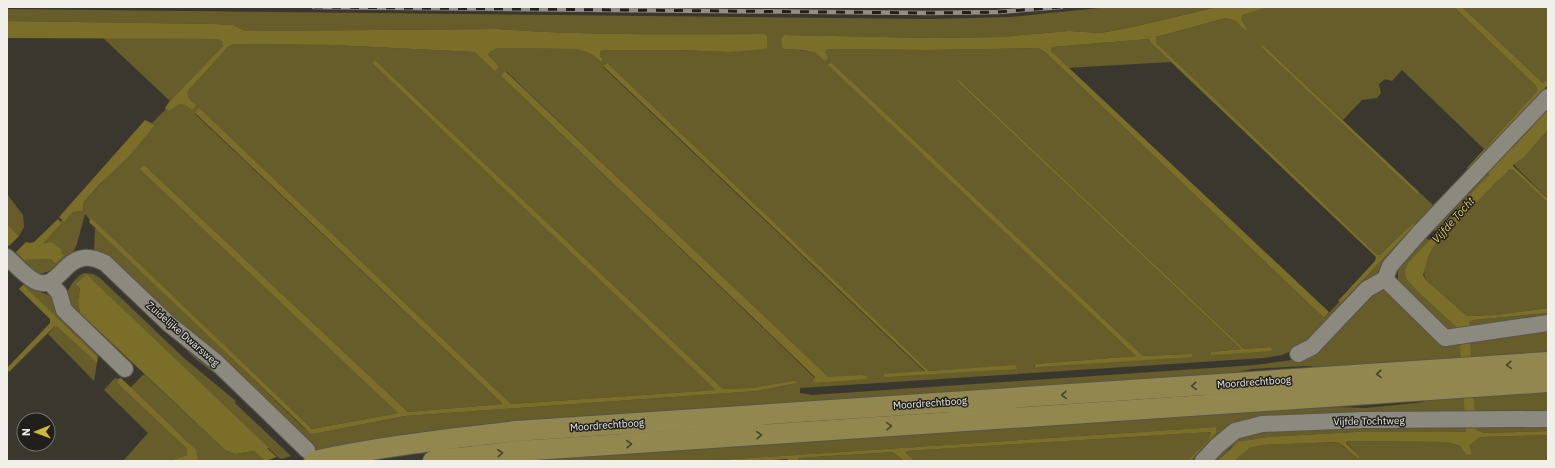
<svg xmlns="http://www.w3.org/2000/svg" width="1555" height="468" viewBox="0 0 1555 468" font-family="'IBM Plex Sans',sans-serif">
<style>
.green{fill:#675d2a;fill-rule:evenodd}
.water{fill:#7b6e29}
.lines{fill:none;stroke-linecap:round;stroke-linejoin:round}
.canal{stroke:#7b6e29;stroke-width:14}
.minor-casing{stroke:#57554d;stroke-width:18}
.major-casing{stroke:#57554d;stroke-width:22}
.minor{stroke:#8c8a7e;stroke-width:16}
.major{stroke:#91874f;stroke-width:20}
.rail-casing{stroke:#918f87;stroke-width:4.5}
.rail{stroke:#201f1b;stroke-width:3;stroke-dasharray:9;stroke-linecap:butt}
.oneway{stroke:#48432d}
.labels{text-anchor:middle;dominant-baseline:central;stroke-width:3;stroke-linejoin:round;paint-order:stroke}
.street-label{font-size:10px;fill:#f0efe9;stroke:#201f1b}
.water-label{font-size:11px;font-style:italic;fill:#ddcb69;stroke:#201f1b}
</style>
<rect width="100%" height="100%" fill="#3a382e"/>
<!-- green -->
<path class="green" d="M1109 7H1217L1137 26 1101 33 1069 31 1000 37 933 38 784 35 781 38 782 46 785 49 825 52 828 49 927 50 1039 48 1045 52 1324 318 1339 302 1341 303 1415 225 1413 223 1380 255H1377L1160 48 1156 43V37L1226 18 1236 21 1247 29 1241 19V15L1269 7H1454L1536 86 1537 91 1484 149 1402 70 1392 81 1385 79 1379 84 1381 93 1377 98 1362 100 1343 120 1263 45H1261L1262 48 1417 194 1419 192 1433 205 1454 184 1458 188 1380 274 1311 343 1282 355 1264 358 800 388V393L812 395 1255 365 1299 359 1377 289 1387 291 1437 339 1548 328V355L1344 368 1304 366 1252 369 1213 377 317 451 94 252 95 227 304 428 313 434 405 416 757 391 797 383 751 388 723 389 375 60 372 63 717 390 511 404 199 109 195 114 503 404 408 412 144 165 398 413 312 429 91 219 90 220 85 214 77 244 72 255 53 270 40 274 34 273 14 254 16 252 24 260 51 259 55 264 63 255 43 244 62 223 61 221 62 220 64 221 73 212 82 211 84 202 155 125 152 123 166 109 169 111 179 103 185 105 191 109 187 95 188 91 228 47 234 44 332 45 475 52 499 66 488 55 490 52 498 48 579 49 591 54 601 62 603 60 600 56V52L603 50H677L728 52 767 36 764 34C675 34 585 36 497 29L246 31 233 25 215 24 7 21V9L930 19 1010 17ZM831 62 1143 356 1192 354 1034 366 1035 364 1136 356 829 65ZM606 63 929 371 1016 366 1018 367 884 374 925 372 603 67ZM506 71 828 378 861 375 837 381 815 383 814 379 815 378 501 76ZM957 78 1244 349 1270 347 1211 355V352L1241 349 956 80Z
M1462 7H1548V79L1543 83Z
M103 38 218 39 223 42V46L170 101Z
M1149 39 1150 42 1171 62 1067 68 1051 51 1052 47Z
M1548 102V114L1509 156 1514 160 1521 156 1548 128V199L1509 160 1450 215 1436 233 1432 228Z
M1509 169H1512L1548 203V308L1495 315 1467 316 1426 280C1419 267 1433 247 1439 236L1447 235 1464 216Z
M7 194 23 215 24 227 19 236 7 224Z
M1423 237 1430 240 1406 279 1418 292 1459 328 1445 329 1402 288 1398 279V267Z
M84 273 93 274 100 278 185 359 236 401 235 403 291 456 282 459 279 458 85 275 77 284 80 287 78 301 80 313 132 363 129 367 75 315 66 296C69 287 75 277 84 273Z
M105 273 231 386 197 360Z
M24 283H28L38 291 51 296 57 310 97 351 98 357 23 286Z
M1548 313V319L1469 328V322L1474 320Z
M55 326H58L97 363 94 381 48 334Z
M144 374 225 450 235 454 254 451 265 461H194L198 459 188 442 130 388Z
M115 378 118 379 117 383 187 449V455L169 461H123L148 433 104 390Z
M1548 390V415L1262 420 1198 461H1190L1216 433V427L704 461H496L1311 406 1365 408 1416 403 1446 397Z
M1548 424V431L1484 433 1476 431V428L1485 426Z
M1341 427H1459L1467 428 1466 432 1465 433 1356 432 1267 437 1250 440 1231 447 1217 461H1208L1228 442 1252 431Z
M1211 432 1208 440 1187 461H915L906 453 907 451Z
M1548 435V461H1234L1250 448 1262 445 1339 442 1343 447 1360 457 1345 441 1447 442 1460 446 1468 455 1469 446 1480 437Z
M893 452 904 461H801L798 458Z"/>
<!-- water -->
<path class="water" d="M1217 7H1269L1242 15 1241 19 1247 29 1245 30 1236 21 1226 18 1156 37V43L1377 255H1380L1413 223 1415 225 1341 303 1338 301 1375 261 1376 257 1150 42 1149 39 1052 47 1051 51 1329 312 1324 318 1045 52 1039 48 927 50 828 49 825 52 828 58 825 61 815 52 802 50 785 49 782 47 781 38 784 35 933 38 1000 37 1069 31 1101 33 1137 26Z
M1454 7H1462L1543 83 1548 79V85L1468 169 1467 168 1537 91 1536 86Z
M7 21 215 24 233 25 246 31 497 29C585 36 675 34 764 34L767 36V47L764 49 728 52 677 50H603L600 52V56L603 60 601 62 591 54 578 49 498 48 490 52 488 55 499 66 495 71 475 52 332 45 234 44 228 47 188 91C186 98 191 101 196 105L192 110 185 105 179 104 169 111 165 108 169 102 223 46V42L218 39 7 38Z
M1261 45H1263L1419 192 1417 194 1262 48Z
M375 60 723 389 751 388 795 381 797 383 757 391 405 416 313 434 310 433 89 222 91 218 312 429 398 413 140 169 144 165 408 412 503 404 195 113 199 108 511 404 716 390 372 63Z
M831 62 1143 356 1192 354V357L1035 367V364L1136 356 828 65Z
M607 63 929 371 1016 365 1017 369 884 377V374L925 371 603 66Z
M505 71 828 377 861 375 866 376 867 377 866 379 815 383 813 381 815 377 501 76Z
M957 78 1244 349 1271 347 1272 351 1211 355V352L1241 349 956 80Z
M1548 114V128L1521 156 1514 160 1509 156Z
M145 120 155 125 130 155 100 184 84 202 82 211 73 212 64 222 59 217Z
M1507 158 1514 167 1548 199V203L1512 169H1509L1464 216 1447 235 1441 237 1433 247 1428 257 1423 275 1426 280 1467 316 1495 315 1548 308V313L1474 320 1469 322V328L1476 430 1484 433 1548 431V435L1480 437 1469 446 1472 454 1467 455 1460 446 1447 442 1347 441 1346 443 1360 457 1359 459 1338 442 1262 445 1250 448 1234 461H1217L1238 442 1267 437 1356 432H1466L1459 329 1418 292 1406 279 1405 270 1408 263 1427 243 1481 183Z
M58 219 62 223 43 244 52 242 62 250 61 253 64 255 55 264 51 259 24 260 16 252 26 242 30 243 34 242Z
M7 224 19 236 9 246 7 244Z
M86 274 269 448H267L277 457 265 461 254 451 235 454 225 450 80 313 78 301 80 288 76 284Z
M23 285 98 357 97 363 58 327 55 326 9 372 7 368 50 323V319L19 289Z
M121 378 196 450 198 460 194 461H169L187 455V449L117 383 118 379Z
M1216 427V433L1190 461H1187L1208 440 1211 432 907 451 906 453 915 461H904L893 452 798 458 801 461H789L787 459 758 461H704Z"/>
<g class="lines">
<!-- canal -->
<path class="canal" d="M1496 173 1511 157 1519 152 1548 119"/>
<!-- minor casing -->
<g class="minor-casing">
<path id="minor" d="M1548 97 1419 233 1390 266 1385 279 1445 338 1548 323
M7 257C16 265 24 275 35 281 56 292 63 260 84 258 92 257 99 260 105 263L169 324 215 361 307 450
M50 283 59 293 64 310 125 369
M1298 354 1312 347 1367 289 1385 279
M1203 461 1217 446 1235 431 1262 424 1363 420 1548 419"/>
</g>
<!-- major casing -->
<g class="major-casing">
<path id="major" d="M314 461C381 446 449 439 516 431L1548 362
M433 461 519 451 1548 382"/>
</g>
<!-- minor -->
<use href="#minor" class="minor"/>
<!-- major -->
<use href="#major" class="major"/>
<!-- rail casing -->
<g class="rail-casing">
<path id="rail" d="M314 7 929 13 998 12 1061 7"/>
</g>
<!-- rail -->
<use href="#rail" class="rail"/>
</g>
<!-- one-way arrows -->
<defs><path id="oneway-chevron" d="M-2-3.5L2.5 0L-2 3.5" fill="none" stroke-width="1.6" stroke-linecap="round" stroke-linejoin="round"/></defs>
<g class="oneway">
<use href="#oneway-chevron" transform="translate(1509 365) rotate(176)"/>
<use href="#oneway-chevron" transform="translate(1379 374) rotate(176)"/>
<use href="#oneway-chevron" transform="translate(1194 386) rotate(176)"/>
<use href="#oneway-chevron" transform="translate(1064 395) rotate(176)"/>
<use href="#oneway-chevron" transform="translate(889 426) rotate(-4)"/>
<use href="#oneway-chevron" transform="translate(759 435) rotate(-4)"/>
<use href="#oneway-chevron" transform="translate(629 444) rotate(-4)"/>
<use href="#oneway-chevron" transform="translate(500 453) rotate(-6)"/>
</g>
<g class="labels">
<!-- street labels -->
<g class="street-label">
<text transform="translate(183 334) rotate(41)">Zuidelijke Dwarsweg</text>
<text transform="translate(1254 382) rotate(-4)">Moordrechtboog</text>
<text transform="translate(930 403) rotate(-4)">Moordrechtboog</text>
<text transform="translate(1369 421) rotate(-1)">Vijfde Tochtweg</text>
<text transform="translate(607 425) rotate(-4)">Moordrechtboog</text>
</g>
<!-- water labels -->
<g class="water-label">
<text transform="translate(1453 220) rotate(-48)">Vijfde Tocht</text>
</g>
</g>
<!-- border -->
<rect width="1555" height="468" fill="none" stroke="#f0efe9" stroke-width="16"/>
<!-- north arrow -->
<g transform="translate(36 432) rotate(269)"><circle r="19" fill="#201f1b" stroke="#73726d"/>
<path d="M0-3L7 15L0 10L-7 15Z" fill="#cfb837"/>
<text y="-6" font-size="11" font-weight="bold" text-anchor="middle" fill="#f0efe9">N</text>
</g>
</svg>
